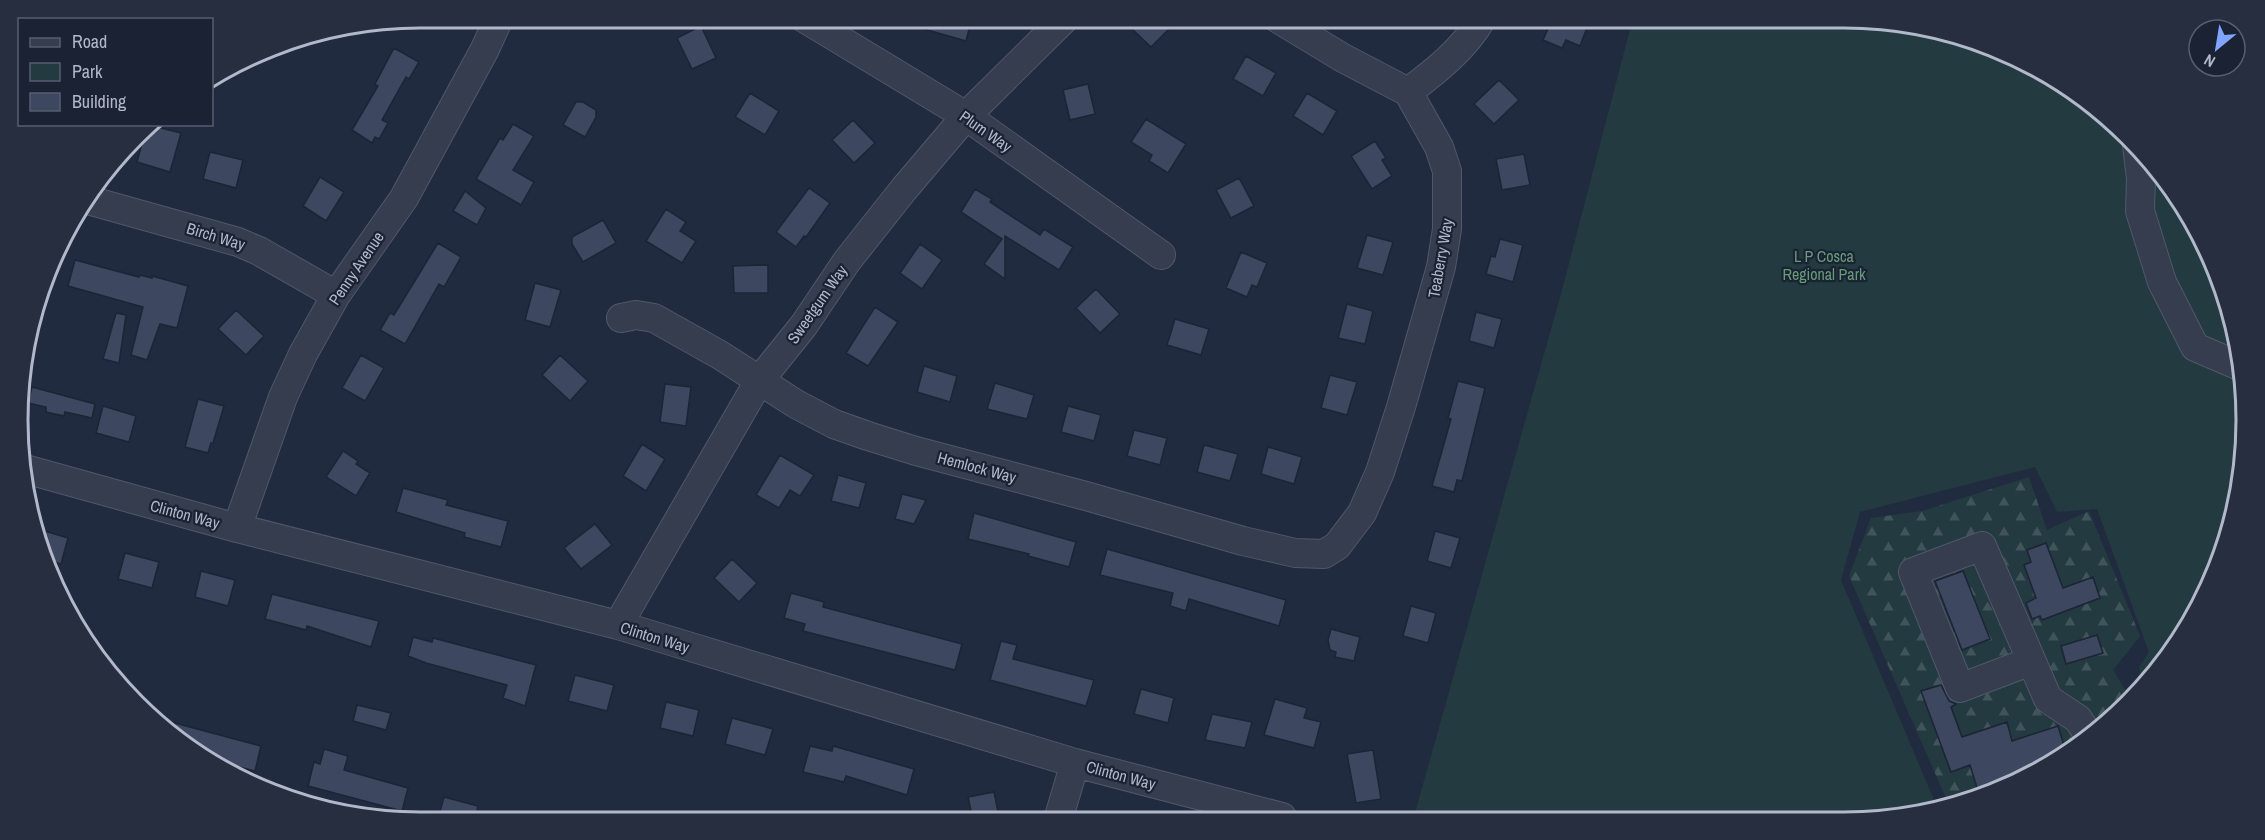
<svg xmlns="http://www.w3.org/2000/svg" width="2265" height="840" viewBox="0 0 2265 840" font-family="'Archivo Narrow',sans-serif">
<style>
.forest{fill:url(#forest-firs)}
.green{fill:#233a40}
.building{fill:#3d475f;stroke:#1c2435;stroke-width:1.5}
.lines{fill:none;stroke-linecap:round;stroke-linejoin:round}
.minor-casing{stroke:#505869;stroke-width:30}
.minor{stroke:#353d4f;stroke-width:28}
.labels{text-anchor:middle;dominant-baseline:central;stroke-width:4.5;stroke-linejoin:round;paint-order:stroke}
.street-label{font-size:16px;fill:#b1b8ca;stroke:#1a2233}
.park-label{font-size:16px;fill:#669d78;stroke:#1a2233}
.rim{fill:none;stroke:#b1b8ca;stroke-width:3}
</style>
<defs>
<pattern id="forest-firs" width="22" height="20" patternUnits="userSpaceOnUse" patternTransform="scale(1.5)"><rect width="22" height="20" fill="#233a40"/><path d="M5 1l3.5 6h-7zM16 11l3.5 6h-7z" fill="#41545a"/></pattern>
</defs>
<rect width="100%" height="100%" fill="#212b3f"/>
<!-- forest -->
<path class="forest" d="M2029 477 2047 530 2089 511 2140 636 2113 670 2130 698 2110 722 2022 781 1948 803 1849 576 1871 518 1922 511Z"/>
<!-- green -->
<path class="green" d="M1633 18H1845L1949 32 2023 60 2090 101 2147 155 2193 219 2226 291 2244 368 2246 447 2233 524 2193 621 2143 682 2139 667 2149 652 2097 509 2057 512 2035 467 1860 512 1841 580 1937 807 1898 819 1413 820 1562 290Z"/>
<!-- building -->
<path class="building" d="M904 18H972L966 41 903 23Z
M1141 18H1180L1151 47 1131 28Z
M1553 18H1572L1588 25 1580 46 1566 40 1562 48 1543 40Z
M701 26 716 58 692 69 677 38Z
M394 48 419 62 409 79 406 77 382 120 388 123 379 139 375 137 372 143 352 130 378 86 375 84Z
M1246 56 1276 73 1263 96 1233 79Z
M1499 80 1519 100 1494 124 1474 104Z
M1088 84 1095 114 1070 120 1063 90Z
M750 93 779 111 765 135 735 117Z
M1307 93 1337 111 1323 135 1293 116Z
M576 102H583L596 110V117L585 137 563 125Z
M1146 119 1186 144 1168 173 1149 161 1152 155 1131 142Z
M853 120 875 143 854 163 832 140Z
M513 124 534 136 513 170 534 182 521 205 476 179 500 138 503 140Z
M153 126 181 133 170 172 137 162 144 136 150 137Z
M1375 141 1386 158 1382 160 1392 176 1372 189 1351 156Z
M210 152 243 160 236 188 203 179Z
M1524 154 1530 185 1502 190 1496 159Z
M320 177 344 192 326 221 303 206Z
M1239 178 1254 206 1231 218 1216 190Z
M809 188 830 203 806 237 804 236 796 247 776 232Z
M975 189 992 199 990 202 1040 235 1044 229 1073 247 1059 270 1005 236V279L984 264 1002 239 961 212Z
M465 191 486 208 477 225 453 211Z
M666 209 686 222 680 231 696 241 682 263 646 241Z
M603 220 616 243 583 262 572 244V237Z
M1367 235 1393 242 1383 275 1357 268Z
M1500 239 1523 245 1513 282 1486 274 1491 256 1495 257Z
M438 243 461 257 444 287 439 284 405 344 380 330 390 313 394 315Z
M920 244 942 260 922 289 900 273Z
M1241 252 1267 263 1257 287 1252 285 1247 297 1226 288Z
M75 260 139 277 140 275 152 278V276L188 286 177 328 160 324 147 360 131 355 143 307 68 286Z
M768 265V293H734L733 266Z
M535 283 561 290 550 327 525 320Z
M1096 289 1120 314 1100 333 1076 308Z
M1347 304 1373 311 1365 344 1338 338Z
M875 307 898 322 868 366 846 353Z
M236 310 264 336 246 355 218 329Z
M1476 312 1502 319 1494 348 1469 341Z
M116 313 126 315 119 363 103 359Z
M1175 319 1209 329 1201 355 1167 345Z
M361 355 384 368 365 401 342 388Z
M560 355 588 381 570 401 542 375Z
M924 366 957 376 950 402 917 392Z
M1330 375 1357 382 1347 415 1321 408Z
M1458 381 1485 388 1462 481 1457 480 1454 492 1432 486 1451 419 1448 418Z
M995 383 1034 395 1027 419 987 409Z
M665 384 691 387 686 426 660 422Z
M32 387 95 404 92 418 65 412 64 416 46 412V407L28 403Z
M198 399 224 406 213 443H211L208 453 185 447Z
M103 406 136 416 129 442 96 433Z
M1068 406 1101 415 1094 441 1061 432Z
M1134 430 1167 438 1160 465 1127 456Z
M642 444 665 459 646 491 623 476Z
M1204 445 1238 454 1230 481 1197 472Z
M1268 447 1302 457 1294 484 1261 474Z
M343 451 358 461 356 464 370 473 356 496 326 477Z
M780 455 814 475 800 496 790 490 779 508 756 495Z
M838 475 866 483 859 508 831 501Z
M403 488 448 500 446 505 508 521 501 547 464 537 465 533 396 512Z
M902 494 926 500 914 524 895 519Z
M974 513 1076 542 1069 567 1028 556 1029 554 968 539Z
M595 524 612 545 581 569 564 548Z
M35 528 68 538 61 564 44 559Z
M1435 531 1460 538 1451 568 1427 561Z
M2046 543 2063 588 2093 577 2100 598 2042 620 2040 616 2032 619 2026 603 2036 598 2024 565 2031 562 2027 550Z
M1107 549 1286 600 1279 626 1189 599 1186 611 1170 606 1173 593 1100 575Z
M125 553 159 562 152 588 118 579Z
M732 559 757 583 739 602 714 578Z
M201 571 235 580 228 606 195 597Z
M1963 571 1990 639 1962 650 1935 581Z
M791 593 824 602 823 607 962 644 955 670 803 631 805 624 784 618Z
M272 594 379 621 371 647 307 626 306 630 265 619Z
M1411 606 1436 613 1428 643 1403 636Z
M1331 629 1360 637 1354 661 1335 657 1336 652 1330 650 1328 640Z
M2097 635 2103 653 2066 664 2061 646Z
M413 637 432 642 433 638 536 665 525 706 503 698 507 685 426 663 408 656Z
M1001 641 1017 645 1013 659 1094 680 1086 706 990 680Z
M575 675 614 685 607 711 568 701Z
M1941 685 1949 701 1956 704 1951 707 1962 737 2007 722 2012 741 2058 726 2066 752 2036 771 2021 776 2022 781 1979 794 1970 765 1951 772 1921 691Z
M1141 689 1174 698 1168 723 1134 714Z
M1275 699 1307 708 1304 718 1321 722 1314 748 1264 735Z
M666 702 699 710 693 736 660 728Z
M357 705 391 713 386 730 353 721Z
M1212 714 1252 722 1245 748 1205 740Z
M156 718 261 746 255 771 207 759 176 739Z
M732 718 773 729 765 755 725 744Z
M810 746 832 751 833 746 914 769 907 795 846 776 844 782 803 772Z
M324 749 348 756 344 770 408 788 402 811 308 786 314 762 320 764Z
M1373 750 1381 799 1356 803 1347 754Z
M994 792 1000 821H973L968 797Z
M444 797 478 806 474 822H437Z"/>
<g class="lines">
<!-- minor casing -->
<g class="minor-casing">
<path id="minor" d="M804 18 966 116 1161 255
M1408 92C1436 71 1465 48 1482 18
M2137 145 2141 179 2140 211 2162 282 2195 347 2244 368
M88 200 238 242 259 251 336 295
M621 318 636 315 654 318 720 355 796 404 834 424 868 436 916 451 1086 496 1243 541 1295 553 1324 554 1337 546 1362 513 1380 472 1401 407 1441 267 1447 229V171L1439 147 1408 92 1343 58 1277 18
M25 469 237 528 618 625 1075 763 1282 817
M237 528 283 397 303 354 336 295 404 198 485 49 499 18
M618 625 759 381 804 325 847 261 904 189 966 116 1065 18
M2031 661 1960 688 1913 572 1982 546 2048 699 2078 719 2089 736
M1058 820 1075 763"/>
</g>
<!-- minor -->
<use href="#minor" class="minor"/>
</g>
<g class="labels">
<!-- street labels -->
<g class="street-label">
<text transform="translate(986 131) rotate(35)">Plum Way</text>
<text transform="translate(216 236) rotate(17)">Birch Way</text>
<text transform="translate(1440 258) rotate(-80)">Teaberry Way</text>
<text transform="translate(356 268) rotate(-56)">Penny Avenue</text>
<text transform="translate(817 304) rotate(-55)">Sweetgum Way</text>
<text transform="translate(977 467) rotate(15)">Hemlock Way</text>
<text transform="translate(185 514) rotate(15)">Clinton Way</text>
<text transform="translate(655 637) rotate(17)">Clinton Way</text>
<text transform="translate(1121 775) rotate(15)">Clinton Way</text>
</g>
<!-- park labels -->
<g class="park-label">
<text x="1824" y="256">L P Cosca<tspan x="1824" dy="18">Regional Park</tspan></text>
</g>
</g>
<!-- crop -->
<path d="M0 0H2265V840H0ZM420 28H1844A392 392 0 0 1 2236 420V420A392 392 0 0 1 1844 812H420A392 392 0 0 1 28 420V420A392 392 0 0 1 420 28Z" fill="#262e3f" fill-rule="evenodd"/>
<path class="rim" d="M420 28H1844A392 392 0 0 1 2236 420V420A392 392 0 0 1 1844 812H420A392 392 0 0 1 28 420V420A392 392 0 0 1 420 28Z"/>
<!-- legend -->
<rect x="18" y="18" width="195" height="108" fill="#1a2233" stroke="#565e6f" stroke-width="1.5"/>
<rect x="30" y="38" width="30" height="9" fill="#353d4f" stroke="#565e6f" stroke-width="1.5"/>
<text x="72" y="48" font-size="18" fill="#b1b8ca">Road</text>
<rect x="30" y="63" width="30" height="18" fill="#233a40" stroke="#565e6f" stroke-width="1.5"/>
<text x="72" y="78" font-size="18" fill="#b1b8ca">Park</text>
<rect x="30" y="93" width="30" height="18" fill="#3d475f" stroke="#565e6f" stroke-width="1.5"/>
<text x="72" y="108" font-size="18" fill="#b1b8ca">Building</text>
<!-- north arrow -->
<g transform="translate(2217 48) rotate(210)"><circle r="28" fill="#1a2233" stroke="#565e6f" stroke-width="1.5"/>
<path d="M0-4.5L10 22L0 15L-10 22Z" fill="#81a5ff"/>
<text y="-9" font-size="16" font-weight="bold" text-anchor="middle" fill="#b1b8ca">N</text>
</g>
</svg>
